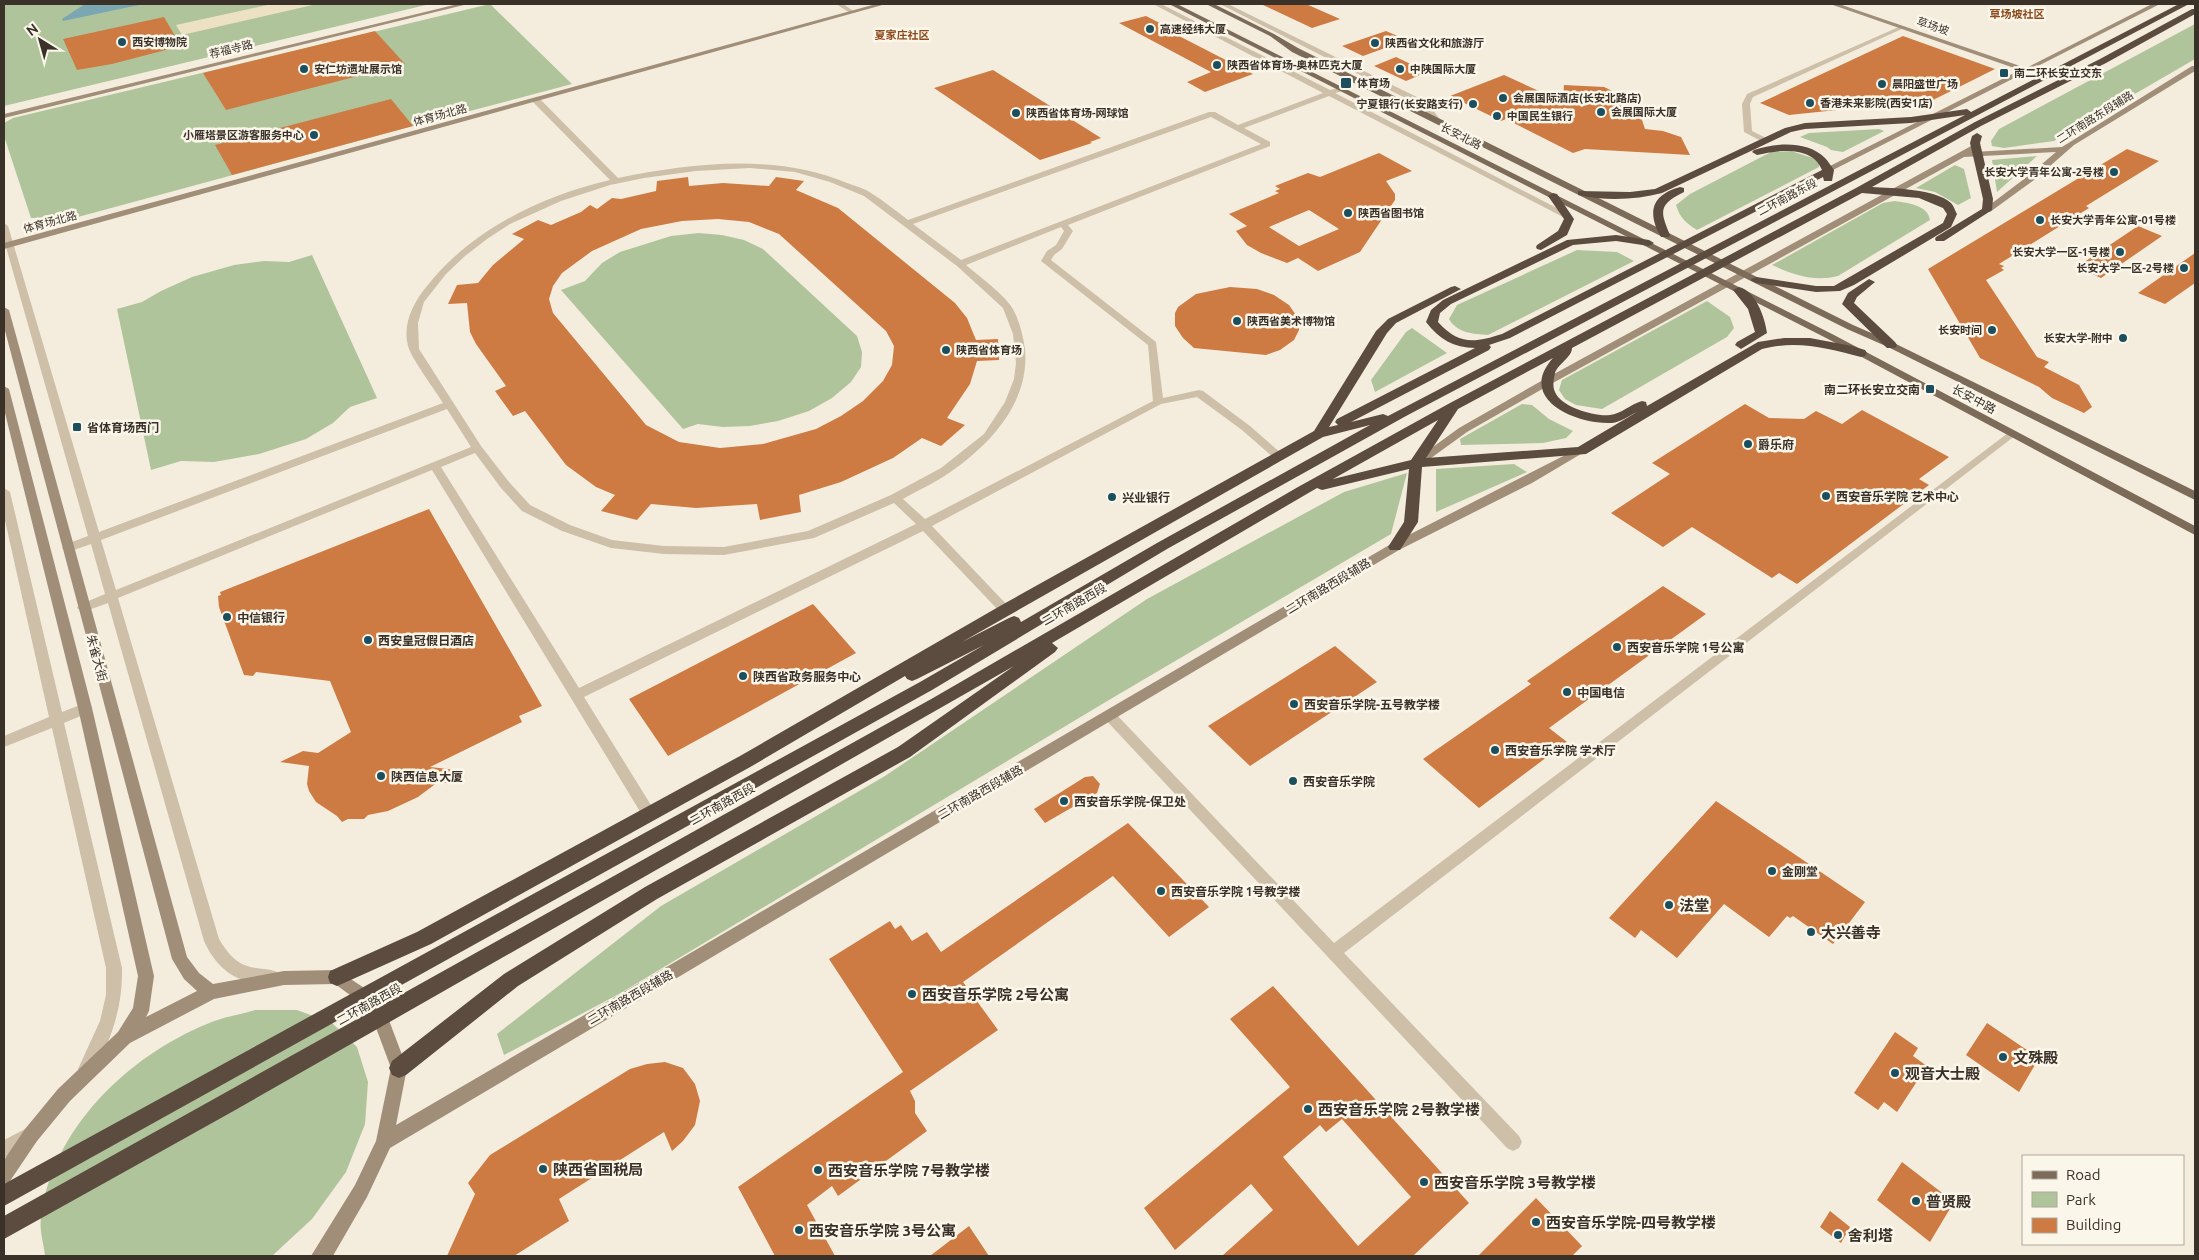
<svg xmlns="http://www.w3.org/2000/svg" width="2199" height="1260" viewBox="0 0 2199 1260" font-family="Ubuntu,'Noto Sans SC',sans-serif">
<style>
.green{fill:#b0c49c}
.plaza{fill:#ede1c4}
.water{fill:#7ba7b3}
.building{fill:#cd7b43;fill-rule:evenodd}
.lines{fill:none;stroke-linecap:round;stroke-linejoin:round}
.street{fill:#cdbfa8;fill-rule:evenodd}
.secondary{fill:#a18e79;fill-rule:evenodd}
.primary{fill:#7c6b59;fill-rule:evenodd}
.highway{fill:#5b4c3f;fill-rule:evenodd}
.poi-dot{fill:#1b4f5e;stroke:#fbf6ea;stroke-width:2}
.labels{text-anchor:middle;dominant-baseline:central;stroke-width:5;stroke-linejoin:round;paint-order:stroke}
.far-neighbourhood-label{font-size:11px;font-weight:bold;fill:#8e4a1d;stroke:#fbf6ea}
.far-street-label{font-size:11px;fill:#3a3129;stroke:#fbf6ea}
.far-poi-label{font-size:11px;font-weight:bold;fill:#3a3129;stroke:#fbf6ea;text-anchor:start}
.poi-label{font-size:12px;font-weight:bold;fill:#3a3129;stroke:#fbf6ea;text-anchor:start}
.street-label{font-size:12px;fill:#3a3129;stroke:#fbf6ea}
.near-poi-label{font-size:15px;font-weight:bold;fill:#3a3129;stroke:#fbf6ea;text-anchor:start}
</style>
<rect width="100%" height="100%" fill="#f4eddd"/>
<!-- green -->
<path class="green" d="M4 4H430L4 106Z
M490 4 572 84 413 126 78 217 31 218 4 136V123L13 118Z
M2195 24V59L2054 141 2004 148 1992 146 1991 141 1999 129Z
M1879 129 1884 131 1843 152 1831 150 1827 147 1800 137 1809 133Z
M1791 151 1813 158 1819 163V167L1697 230C1686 223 1680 218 1676 205L1690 194 1771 152Z
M2037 156 1997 192 1992 160Z
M1955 165 1964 169 1971 198 1958 205 1935 192 1916 188Z
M1895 201C1908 203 1928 205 1930 220L1838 276C1814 282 1794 275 1772 265L1883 203Z
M699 233 722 235 744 240 763 249 857 336 862 352 861 367 851 382 832 398 809 411 778 421 750 426 723 427 698 424 683 429 561 290 585 281 602 263 620 252 671 236Z
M1577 250 1617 252 1634 261 1488 335C1473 334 1457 333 1449 319L1457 305Z
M312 255 377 398 350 407 333 423 306 439 259 454 214 462 181 461 151 470 117 309 142 302 161 291 192 277 234 265 264 261 289 262Z
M1707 301 1730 317 1734 328 1727 337 1602 409 1576 405 1565 399 1559 390 1562 380Z
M1412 328 1447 353 1375 392 1371 380 1406 332Z
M1522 404 1532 405 1549 419 1573 431 1566 438 1543 443 1461 445 1460 439Z
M1514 464 1527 472 1436 512V469Z
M1407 473 1391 534 1109 700 619 994 504 1055 497 1034 661 906 885 776 1147 599 1344 492Z
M255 1010H297L332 1023 357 1047 368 1082 365 1124 346 1172 312 1219 272 1256H45C44 1245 39 1230 41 1218 51 1130 128 1056 207 1024 222 1017 239 1015 255 1010Z"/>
<!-- plaza -->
<path class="plaza" d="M272 4H317L182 35 176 25Z"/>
<!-- water -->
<path class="water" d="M85 4H144L63 21 62 19Z"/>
<!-- building -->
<path class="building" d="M1261 4H1306L1340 19 1312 28Z
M1146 16 1183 35 1179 36 1253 74 1205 92 1187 82 1211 72 1119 23Z
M164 17 181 46 112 64 77 70 63 39Z
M375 31 405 64 226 110 203 73Z
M1386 31 1407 40 1363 56 1342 46Z
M1903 36 1995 69 1933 100 1789 115 1760 103Z
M1396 57 1427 72 1406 81 1374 66Z
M993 70 1101 138 1090 142 1092 143 1040 160 934 88Z
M1504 75 1563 102 1564 85 1604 87 1636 102 1645 129 1663 131 1681 137 1690 155 1585 149 1573 153 1506 119 1501 121 1450 96Z
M391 99 413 126 232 175 215 145Z
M2127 149 2159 161 2086 206 2089 208 1999 264 2004 266 2001 268 2004 270 1986 280 2037 357 2049 362 2044 367 2079 385 2092 407 2084 413 2052 398 2039 387 1980 358 1928 269Z
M1379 153 1412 171 1386 181 1395 194V200L1360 252 1318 271 1298 258 1287 263 1261 253 1247 245 1236 231 1247 226 1229 214 1279 193 1275 191 1280 189 1275 186 1308 173 1320 177ZM1309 210 1339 229 1299 246 1269 227Z
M688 177 689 186 723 183 769 186 776 177 804 181 796 190 838 208 955 303 967 318 976 340 998 339 999 360 977 361 970 384 947 418 965 425 941 446 922 438 893 458 841 482 799 495 801 512 760 520 757 504 696 508 651 504 637 520 601 511 615 495 596 487 566 465 525 411 513 416 495 391 506 386 476 344 470 332 467 303 448 304 457 285 478 283 493 265 524 239 512 234 538 220 551 225 581 212 590 205 597 209 612 198 621 199 656 191 657 181ZM718 219 749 222 779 234 886 331 894 346 892 365 883 381 863 401 841 416 816 429 763 444 720 448 679 442 646 425 553 313 549 299 553 286 562 273 592 251 641 229 682 221Z
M2138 226 2162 236 2101 278 2077 267Z
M2195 253V283L2165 304 2138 293Z
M1230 287 1257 289 1274 295 1289 305 1298 318 1299 323V330L1294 340 1280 350 1266 355 1194 348 1183 338 1175 326V313L1178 307 1196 294Z
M1745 404 1769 418 1804 419 1816 411 1842 424 1862 410 1949 457 1919 479 1929 485 1797 584 1779 573 1772 578 1692 527 1663 547 1611 513 1670 474 1652 463Z
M429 509 542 706 519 716 522 722 430 767 457 770 449 783 438 782 418 797 388 811 368 815 364 819H348L342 822 337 816 316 802 309 791 307 784 309 766 280 762 303 751 318 753 351 732 330 681 256 672 253 676 244 675 219 607 218 596 221 595 220 592Z
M1663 586 1706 614 1549 728 1567 742 1479 808 1423 759 1531 684 1527 681Z
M813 604 856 653 668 756 629 699Z
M1335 646 1377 682 1250 766 1208 726Z
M1093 776 1100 784 1097 793 1045 823 1034 809 1085 777Z
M1716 801 1865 902 1833 944 1793 916 1790 918 1787 916 1769 937 1724 904 1677 958 1641 930 1635 938 1609 918Z
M1128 823 1209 907 1169 937 1113 876 963 982 998 1030 910 1091 915 1101V1113L927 1131 838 1196 832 1186 807 1205 835 1256H775L738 1187 903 1072 829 959 890 921 895 929 901 925 912 941 927 932 941 952Z
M1273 986 1469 1203 1413 1256H1222L1273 1210 1251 1184 1175 1250 1144 1208 1290 1087 1230 1019ZM1342 1119 1411 1197 1358 1246 1283 1157 1320 1125 1326 1132Z
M1987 1023 2039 1058 2019 1092 1966 1055Z
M1895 1032 1918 1048 1913 1056 1927 1066 1897 1112 1884 1102 1878 1110 1854 1093Z
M665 1062 683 1068 695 1084 700 1101 695 1125 683 1141 672 1151 664 1132 559 1199 569 1221 514 1256H447L475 1194 468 1183 490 1155 630 1069 647 1064Z
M1902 1162 1954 1202 1930 1242 1877 1200Z
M1536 1198 1582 1246 1572 1256H1478Z
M1830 1211 1850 1227 1841 1243 1820 1227Z
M969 1226 989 1256H930Z"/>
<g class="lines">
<!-- street -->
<path class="street" d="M836 4H843L855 12 850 13Z
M1153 4H1161L1330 90 1343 87V91L1335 93 1572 216 1565 218 1329 96 1244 128 1270 142V146L1068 225 1073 231 1062 249 1054 255 1051 260 1156 342 1163 398 1199 390 1203 391 1250 426 1283 455 1284 457 1283 459H1275L1242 430 1197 397 1161 404 932 526 1009 607 1011 610 1009 613H1001L923 531 584 697 654 810 656 814 654 818 649 820 644 818 432 470 118 598 219 939C228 954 238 966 256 968 263 969 270 969 277 972L279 977 277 982C270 985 264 984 257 983 231 980 215 965 204 941L108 603 83 612 77 608 79 605 105 594 91 544 68 552 62 548 64 545 88 536 4 240V223L8 226 99 532 443 403C435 390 414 362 409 349 401 326 413 303 427 286 471 230 541 196 610 180L533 102V98H539L618 178C692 163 775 153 847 183 855 186 864 188 871 193 884 201 896 211 908 220L1209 112H1215L1238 125 1323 93ZM1211 117 1261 144 961 260 913 224ZM750 168 795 172 830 182 864 196 957 266 1003 308 1013 334 1016 363 1014 379 1005 402 984 434 941 468 891 495 808 531 724 547 664 546 612 540 570 525 530 505 509 482 481 446 419 349 418 323 424 302 446 274 465 256 487 239 510 224 561 201 610 185 644 178 696 171ZM1061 227 1064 231 1056 245 1047 251 1041 261 1148 345 1153 401 925 519 903 499C918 490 935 483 949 473 990 445 1030 402 1025 349 1023 335 1019 318 1011 306 1002 293 979 276 966 265ZM447 409 471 447 116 590 101 540ZM475 453 501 488 522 511 562 531 611 548 664 554 724 555 814 538 894 503 916 524 579 688 441 467Z
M1220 4H1228L1427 102 1441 121 1434 123 1421 106Z
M1901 26 1906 27 1753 97 1750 104 1752 131 1770 140 1763 142 1744 132 1742 104 1747 94Z
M2012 430 2017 433 2016 435 1344 953 1519 1136 1522 1142 1519 1148 1513 1151 1507 1148 1102 716 1104 712H1114L1334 943Z
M4 488 10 492 62 712 85 703 90 704 92 708 90 712 64 723 122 968C123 1007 111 1041 92 1075L86 1077 80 1075 78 1069 100 1021 106 995V968L52 728 4 747V736L49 717 4 516Z
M31 1126 37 1129 40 1135 37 1141 4 1158V1140Z"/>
<!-- secondary -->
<path class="secondary" d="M458 4H468L4 118V114Z
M876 4H886L4 249V243Z
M1830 4H1839L2026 68 2152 4H2160L1829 172H1826V168L2020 70Z
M2192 66H2195V71L2074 145 2034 180 1990 212 1983 210 2028 176 2056 152 1964 157 1551 384 1467 432 1420 466 1416 467 1411 463 1459 428 1543 380 1973 145 1980 147 1973 152 2062 147Z
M4 307 9 310 187 957 199 973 213 984 284 971 337 970 381 999 407 1068 396 1125 1391 544 1577 449H1585L1586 451 1532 483 1399 550 390 1148 367 1197 334 1254 333 1256H311L355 1185 376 1141 391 1068 369 1009 335 984 284 985 214 999 130 1043 70 1101 37 1141 10 1181 4 1184V1160L25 1129 58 1089 118 1032 133 1008 138 976 78 708 4 409V386L9 389 92 708 154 976 149 1011 146 1017 197 991 184 979 172 959 4 327Z"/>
<!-- primary -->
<path class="primary" d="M1169 4H1177L1834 335 2195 526V535L1828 339Z
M1206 4H1214L1274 34 1298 48 1853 325 1894 343 2195 491V500L1888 347 1847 329 1292 52 1270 36Z"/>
<!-- highway -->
<path class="highway" d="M2179 4H2189L1406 416 1167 549 932 690 4 1206V1184L920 682 984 645 917 679 912 681 907 679 905 676 752 766 431 944 344 983 337 986 330 983 328 977 330 971 417 932 740 756 1000 606 1314 431 1376 331 1388 319 1451 287 1455 286 1461 289 1396 323 1387 333 1329 427 1338 425 1335 422 1337 419 1475 348C1454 348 1439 339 1426 322L1431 310 1443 300 1567 240 1616 235 1649 240 1654 243 1649 246 1616 241 1573 245 1451 304 1440 313 1438 322C1459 345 1474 343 1502 334L1822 170C1812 145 1778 150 1757 155L1752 152 1754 150C1775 143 1807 140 1825 158 1828 161 1831 166 1834 170L1832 181H1824L1823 177 1510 338 1489 345 1491 347 1489 350 1351 422 1383 414 1388 416 1965 115 1911 123 1805 129 1791 132 1662 193C1636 200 1605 201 1578 195V191L1630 192 1655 189 1785 128 1805 123 1911 117 1967 109 1971 112ZM1370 425 1157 543 1021 622 1019 618 1014 616 1009 618 962 642 1323 437Z
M2192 9H2195V14L2106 63 1981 126 1872 187C1893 188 1936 189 1951 203 1954 206 1955 211 1957 214L1951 227 1854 285 1840 291 1816 292 1756 283 1750 280 1756 277 1816 286H1834L1943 223 1947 214 1943 208 1919 198 1862 193 1572 348C1572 357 1558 364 1555 373 1554 378 1552 386 1555 392 1561 407 1595 417 1610 415 1621 414 1631 404 1642 401L1646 402 1647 406 1758 342 1784 338H1810L1852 346 1865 350 1867 353 1865 356 1861 357C1827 348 1797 340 1762 349L1586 454 1422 467 1418 522 1400 550H1390L1388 547 1404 522 1409 469 1322 490 1317 488 1052 643 1058 648 1055 652 910 757 657 899 518 986 406 1075 399 1078 392 1075 389 1068 392 1061 504 974 645 887 898 747 1014 666 230 1113 4 1239V1216L933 698 1298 487 1450 403 1856 188 1975 122 2100 59ZM1553 358C1516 399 1576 425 1612 423 1620 422 1629 416 1637 412L1578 447 1426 458 1458 409ZM1438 420 1411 460 1333 479Z
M1977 133 1982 136 1980 143 1993 199 1992 210 1944 241H1936L1935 239 1936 237 1982 209 1983 199 1970 143 1972 136Z
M1680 187 1684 188V192C1658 205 1660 211 1670 235L1669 237H1661C1647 213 1651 195 1680 187Z
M1553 193 1557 194 1574 219 1567 235 1541 250 1537 249 1536 247 1537 245 1558 231 1564 219 1548 196Z
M1869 279 1875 282 1857 297 1854 303 1895 342 1897 345 1895 348H1887L1842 304 1848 293Z
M1739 287C1756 291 1765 318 1767 333L1741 349 1735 345 1737 342 1755 332 1748 309 1733 290Z"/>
</g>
<!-- markers -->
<g class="poi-dot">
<circle cx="1150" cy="29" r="5"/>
<circle cx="122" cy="42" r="5"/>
<circle cx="1375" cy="43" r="5"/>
<circle cx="1217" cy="65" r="5"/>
<circle cx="304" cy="69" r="5"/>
<circle cx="1400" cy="69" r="5"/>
<rect x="1999" y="68" width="10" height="10" rx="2.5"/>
<rect x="1340" y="77" width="12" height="12" rx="2.5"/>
<circle cx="1882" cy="84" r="5"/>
<circle cx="1503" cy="98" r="5"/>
<circle cx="1810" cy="103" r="5"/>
<circle cx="1473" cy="104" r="5"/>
<circle cx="1601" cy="112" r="5"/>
<circle cx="1016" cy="113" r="5"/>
<circle cx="1497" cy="116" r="5"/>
<circle cx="314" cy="135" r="5"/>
<circle cx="2114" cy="172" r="5"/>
<circle cx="1348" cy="213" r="5"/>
<circle cx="2040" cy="220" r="5"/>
<circle cx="2120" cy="252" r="5"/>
<circle cx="2184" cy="268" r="5"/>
<circle cx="1237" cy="321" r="5"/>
<circle cx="1992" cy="330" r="5"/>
<circle cx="2123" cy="338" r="5"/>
<circle cx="946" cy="350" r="5"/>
<rect x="1925" y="384" width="10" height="10" rx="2.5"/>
<rect x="72" y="422" width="10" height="10" rx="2.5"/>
<circle cx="1748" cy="444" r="5"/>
<circle cx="1826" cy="496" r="5"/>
<circle cx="1112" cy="497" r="5"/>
<circle cx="227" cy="617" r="5"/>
<circle cx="368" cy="640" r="5"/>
<circle cx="1617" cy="647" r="5"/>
<circle cx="743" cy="676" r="5"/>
<circle cx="1567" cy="692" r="5"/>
<circle cx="1294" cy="704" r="5"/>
<circle cx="1495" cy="750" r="5"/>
<circle cx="381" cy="776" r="5"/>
<circle cx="1293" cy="781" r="5"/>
<circle cx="1064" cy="801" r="5"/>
<circle cx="1772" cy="871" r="5"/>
<circle cx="1161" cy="891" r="5"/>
<circle cx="1669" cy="905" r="5"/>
<circle cx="1811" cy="932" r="5"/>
<circle cx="912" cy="994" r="5"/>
<circle cx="2003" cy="1057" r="5"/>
<circle cx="1895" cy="1073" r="5"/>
<circle cx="1308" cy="1109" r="5"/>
<circle cx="543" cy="1169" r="5"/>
<circle cx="818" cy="1170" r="5"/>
<circle cx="1424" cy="1182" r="5"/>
<circle cx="1916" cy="1201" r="5"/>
<circle cx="1536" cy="1222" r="5"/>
<circle cx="799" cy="1230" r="5"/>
<circle cx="1838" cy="1235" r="5"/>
</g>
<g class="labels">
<!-- far-neighbourhood labels -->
<g class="far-neighbourhood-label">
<text x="2017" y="14">草场坡社区</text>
<text x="902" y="35">夏家庄社区</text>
</g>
<!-- far-street labels -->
<g class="far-street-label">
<text transform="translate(1933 26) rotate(19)">草场坡</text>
<text transform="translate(231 49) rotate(-14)">荐福寺路</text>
<text transform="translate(440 115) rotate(-15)">体育场北路</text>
<text transform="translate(2095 117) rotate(-32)">二环南路东段辅路</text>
<text transform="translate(1461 136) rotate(27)">长安北路</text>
<text transform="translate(1787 197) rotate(-28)">二环南路东段</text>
<text transform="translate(50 222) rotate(-15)">体育场北路</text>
</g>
<!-- far-poi labels -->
<g class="far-poi-label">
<text x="1160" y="29">高速经纬大厦</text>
<text x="132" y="42">西安博物院</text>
<text x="1385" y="43">陕西省文化和旅游厅</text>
<text x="1227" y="65">陕西省体育场-奥林匹克大厦</text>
<text x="314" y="69">安仁坊遗址展示馆</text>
<text x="1410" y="69">中陕国际大厦</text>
<text x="2014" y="73">南二环长安立交东</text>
<text x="1357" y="83">体育场</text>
<text x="1892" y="84">晨阳盛世广场</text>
<text x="1513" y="98">会展国际酒店(长安北路店)</text>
<text x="1820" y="103">香港未来影院(西安1店)</text>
<text x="1463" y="104" text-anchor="end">宁夏银行(长安路支行)</text>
<text x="1611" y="112">会展国际大厦</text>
<text x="1026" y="113">陕西省体育场-网球馆</text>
<text x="1507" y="116">中国民生银行</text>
<text x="304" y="135" text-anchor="end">小雁塔景区游客服务中心</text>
<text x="2104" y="172" text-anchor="end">长安大学青年公寓-2号楼</text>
<text x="1358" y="213">陕西省图书馆</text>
<text x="2050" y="220">长安大学青年公寓-01号楼</text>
<text x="2110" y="252" text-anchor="end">长安大学一区-1号楼</text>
<text x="2174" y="268" text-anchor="end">长安大学一区-2号楼</text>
<text x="1247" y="321">陕西省美术博物馆</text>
<text x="1982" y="330" text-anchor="end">长安时间</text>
<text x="2113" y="338" text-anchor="end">长安大学-附中</text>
<text x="956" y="350">陕西省体育场</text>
</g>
<!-- poi labels -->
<g class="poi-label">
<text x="1920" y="389" text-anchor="end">南二环长安立交南</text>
<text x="87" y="427">省体育场西门</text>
<text x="1758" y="444">爵乐府</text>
<text x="1836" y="496">西安音乐学院 艺术中心</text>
<text x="1122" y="497">兴业银行</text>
<text x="237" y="617">中信银行</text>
<text x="378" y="640">西安皇冠假日酒店</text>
<text x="1627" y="647">西安音乐学院 1号公寓</text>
<text x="753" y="676">陕西省政务服务中心</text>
<text x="1577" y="692">中国电信</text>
<text x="1304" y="704">西安音乐学院-五号教学楼</text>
<text x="1505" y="750">西安音乐学院 学术厅</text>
<text x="391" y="776">陕西信息大厦</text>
<text x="1303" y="781">西安音乐学院</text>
<text x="1074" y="801">西安音乐学院-保卫处</text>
<text x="1782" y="871">金刚堂</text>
<text x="1171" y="891">西安音乐学院 1号教学楼</text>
</g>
<!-- street labels -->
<g class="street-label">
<text transform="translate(1974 399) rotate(28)">长安中路</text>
<text transform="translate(1328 586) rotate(-31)">二环南路西段辅路</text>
<text transform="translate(1074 604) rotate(-30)">二环南路西段</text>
<text transform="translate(97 658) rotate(75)">朱雀大街</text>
<text transform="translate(980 792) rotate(-30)">二环南路西段辅路</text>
<text transform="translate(722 804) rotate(-29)">二环南路西段</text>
<text transform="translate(630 997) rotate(-30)">二环南路西段辅路</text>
<text transform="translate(369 1004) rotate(-29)">二环南路西段</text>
</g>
<!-- near-poi labels -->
<g class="near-poi-label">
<text x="1679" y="905">法堂</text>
<text x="1821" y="932">大兴善寺</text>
<text x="922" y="994">西安音乐学院 2号公寓</text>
<text x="2013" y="1057">文殊殿</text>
<text x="1905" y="1073">观音大士殿</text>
<text x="1318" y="1109">西安音乐学院 2号教学楼</text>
<text x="553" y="1169">陕西省国税局</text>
<text x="828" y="1170">西安音乐学院 7号教学楼</text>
<text x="1434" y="1182">西安音乐学院 3号教学楼</text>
<text x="1926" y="1201">普贤殿</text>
<text x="1546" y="1222">西安音乐学院-四号教学楼</text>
<text x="809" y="1230">西安音乐学院 3号公寓</text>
<text x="1848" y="1235">舍利塔</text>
</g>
</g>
<!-- border -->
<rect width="2199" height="1260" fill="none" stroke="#3a3129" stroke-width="10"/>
<!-- legend -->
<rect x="2022" y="1155" width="162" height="90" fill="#fbf6ea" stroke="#aea79d"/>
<rect x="2032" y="1171" width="25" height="8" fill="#7c6b59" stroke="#aea79d"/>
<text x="2066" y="1180" font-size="15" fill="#3a3129">Road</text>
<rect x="2032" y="1192" width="25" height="15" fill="#b0c49c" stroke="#aea79d"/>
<text x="2066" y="1205" font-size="15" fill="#3a3129">Park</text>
<rect x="2032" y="1218" width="25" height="15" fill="#cd7b43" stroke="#aea79d"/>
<text x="2066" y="1230" font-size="15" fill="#3a3129">Building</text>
<!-- north arrow -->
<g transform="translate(40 40) rotate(323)" stroke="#fbf6ea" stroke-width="4" paint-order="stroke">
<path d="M0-4L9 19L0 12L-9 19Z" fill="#3a3129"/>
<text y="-8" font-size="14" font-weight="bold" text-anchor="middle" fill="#3a3129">N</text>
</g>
</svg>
